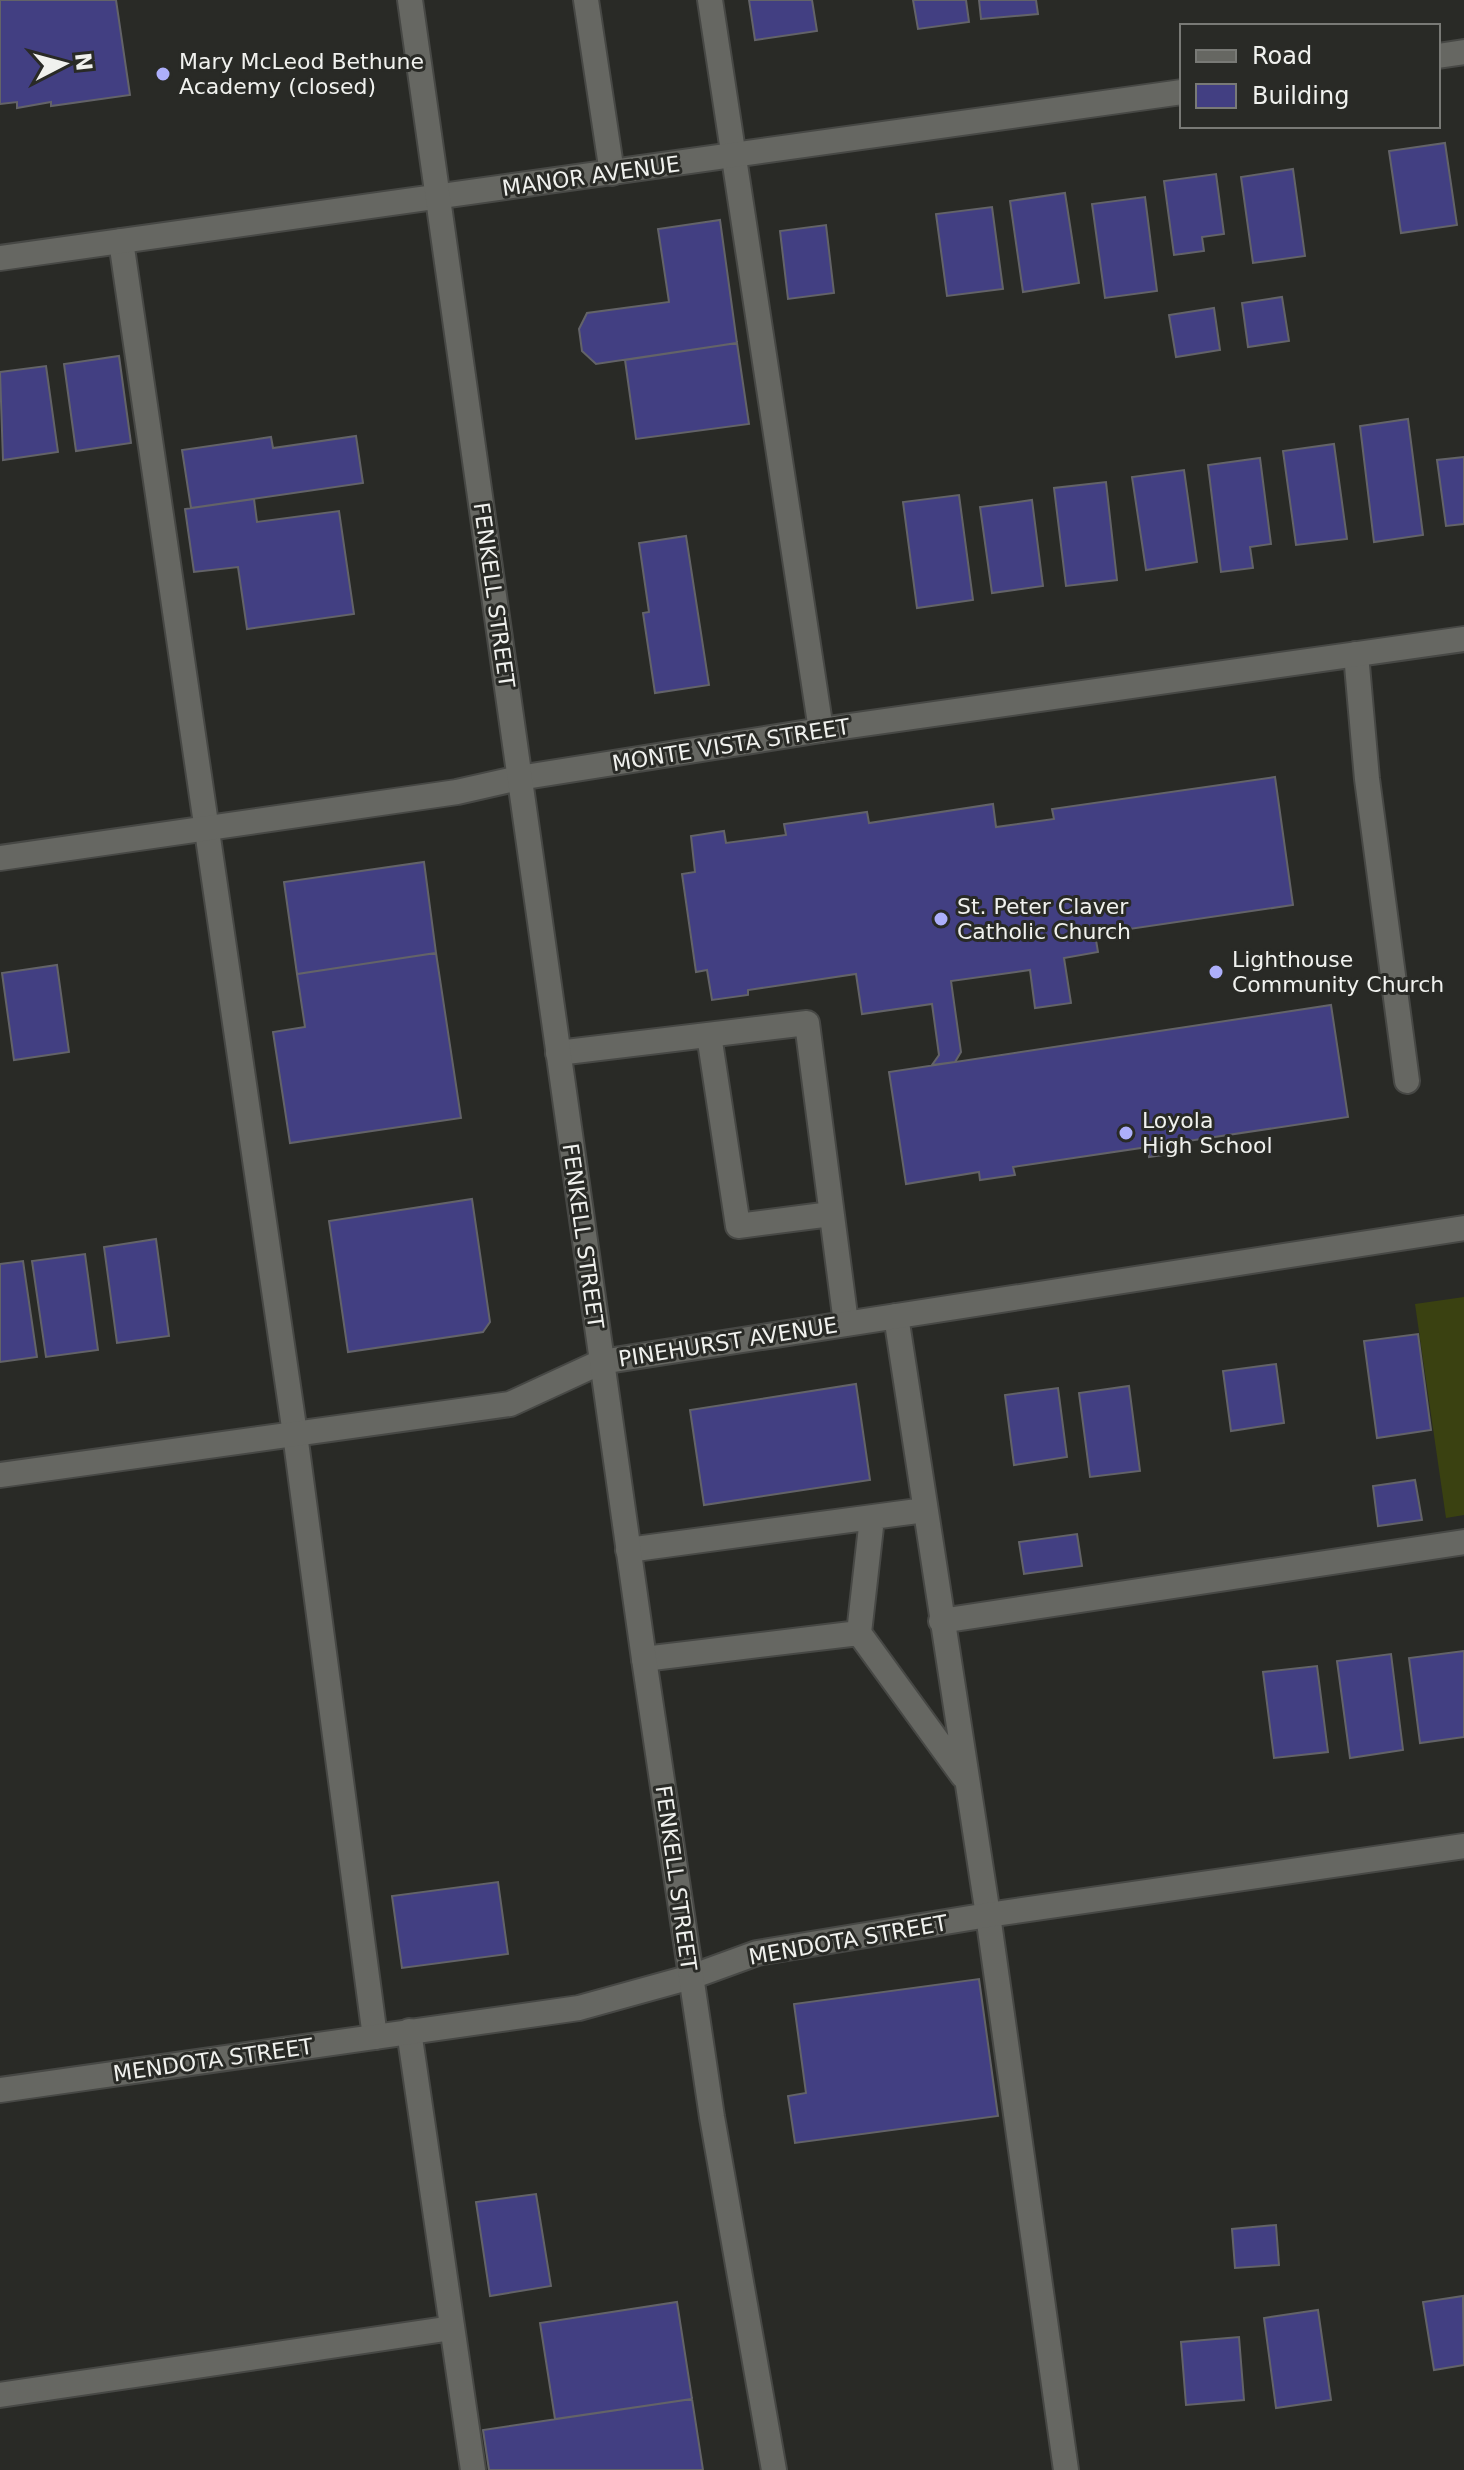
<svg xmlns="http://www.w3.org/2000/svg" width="1464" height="2470" viewBox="0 0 1464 2470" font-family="'DejaVu Sans',sans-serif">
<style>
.green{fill:#3a4111}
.building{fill:#423f82;stroke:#636368;stroke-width:2}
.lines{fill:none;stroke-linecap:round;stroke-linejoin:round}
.lane-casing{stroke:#474845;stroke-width:28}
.street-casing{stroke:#474845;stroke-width:28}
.secondary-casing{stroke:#474845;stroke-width:28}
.lane{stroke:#666762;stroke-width:24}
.street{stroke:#666762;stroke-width:24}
.secondary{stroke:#666762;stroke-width:24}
.poi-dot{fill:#adaffb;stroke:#292a26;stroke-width:3}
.labels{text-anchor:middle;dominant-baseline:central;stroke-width:6;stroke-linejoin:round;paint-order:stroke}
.poi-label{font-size:22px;fill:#f0f1ee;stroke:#292a26;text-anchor:start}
.street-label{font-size:22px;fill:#f0f1ee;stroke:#292a26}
</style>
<rect width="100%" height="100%" fill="#292a26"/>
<!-- green -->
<path class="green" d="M1464 1297V1515L1446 1518 1415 1304Z"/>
<!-- building -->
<path class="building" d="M0 0H116L130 95 51 106V102L17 108V102L0 104Z
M749 0H812L817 31 755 40Z
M913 0H966L969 22 918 29Z
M979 0H1036L1038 14 981 19Z
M1445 143 1457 225 1401 233 1389 151Z
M1293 169 1305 256 1253 263 1241 177Z
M1216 174 1224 234 1202 237 1204 251 1174 255 1164 181Z
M1065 193 1079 283 1023 292 1010 201Z
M1145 197 1157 291 1105 298 1092 204Z
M992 207 1003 289 947 296 936 214Z
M720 220 737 343 596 364 582 351 579 329 587 313 669 302 658 229Z
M826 225 834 293 788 299 780 231Z
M1282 297 1289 341 1248 347 1242 303Z
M1214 308 1220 350 1176 357 1169 315Z
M737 343 749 424 636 439 625 360Z
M119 356 131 443 76 451 64 364Z
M46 366 58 452 3 460 0 372Z
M1408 419 1423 535 1374 542 1360 426Z
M356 436 363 483 191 508 182 450 271 437 273 448Z
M1334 444 1347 539 1296 545 1283 451Z
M1464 457V524L1446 526 1437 460Z
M1260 458 1271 544 1250 547 1253 568 1221 572 1208 465Z
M1184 470 1197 562 1146 570 1132 477Z
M1106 482 1117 580 1066 586 1054 488Z
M959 495 973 600 917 608 903 502Z
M254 499 257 522 339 511 354 614 247 629 238 567 194 572 185 509Z
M1032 500 1043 586 992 593 980 507Z
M686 536 709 685 655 693 643 613 649 612 639 543Z
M1275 777 1293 905 1095 934 1098 952 1064 958 1071 1003 1035 1008 1030 970 951 981 961 1052 955 1062 932 1065 939 1055 932 1004 862 1014 856 974 748 990V995L712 1000 707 970 696 972 682 874 695 872 691 836 724 831 726 843 786 835 784 824 867 812 869 823 993 804 996 827 1054 819 1052 809Z
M424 862 436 953 297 974 284 882Z
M436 953 461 1118 290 1143 273 1032 305 1027 297 974Z
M57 965 69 1052 14 1060 2 973Z
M1331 1005 1348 1117 1181 1142 1183 1152 1149 1157 1148 1147 1013 1167 1015 1175 980 1180 979 1172 906 1184 889 1072Z
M472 1199 490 1322 483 1332 348 1352 329 1221Z
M156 1239 169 1336 117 1343 104 1247Z
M85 1254 98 1350 46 1357 32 1261Z
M23 1261 37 1357 0 1362V1264Z
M1418 1334 1431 1430 1377 1438 1364 1341Z
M1276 1364 1284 1423 1231 1431 1223 1371Z
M856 1384 870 1480 704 1505 690 1410Z
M1129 1386 1140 1471 1090 1477 1079 1393Z
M1058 1388 1067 1457 1014 1465 1005 1395Z
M1415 1480 1422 1520 1378 1526 1373 1486Z
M1077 1534 1082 1566 1024 1574 1019 1542Z
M1464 1651V1737L1420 1743 1409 1658Z
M1391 1654 1403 1750 1350 1758 1337 1661Z
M1317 1666 1328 1752 1274 1758 1263 1672Z
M498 1882 508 1954 402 1968 392 1896Z
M979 1979 998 2116 795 2143 788 2096 806 2093 794 2004Z
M536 2194 551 2286 490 2296 476 2202Z
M1276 2225 1279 2265 1235 2268 1232 2229Z
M1463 2296 1464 2365 1434 2370 1423 2302Z
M677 2302 692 2399 555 2419 540 2323Z
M1318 2310 1331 2400 1276 2408 1264 2318Z
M1239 2337 1244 2400 1186 2405 1181 2342Z
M692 2399 703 2470H489L483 2430Z"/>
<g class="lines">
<!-- lane casing -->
<g class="lane-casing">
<path id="lane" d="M586 0 612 173
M710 0 821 730
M121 241 295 1434 375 2037
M1356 654 1367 779 1407 1081
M709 1035 738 1226 831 1214
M558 1053 807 1023 846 1323
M896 1316 988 1915 1066 2470
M628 1550 925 1510
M941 1621 1464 1542
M859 1633 872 1518
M644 1659 859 1633 963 1776
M409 2031 473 2470
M0 2395 452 2328"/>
</g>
<!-- street casing -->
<g class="street-casing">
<path id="street" d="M1438 56 1464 52
M0 258 1182 92
M0 858 457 792 519 778 821 730 1464 639
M0 1475 510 1404 601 1362 1464 1228
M0 2090 579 2008 691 1977 757 1953 988 1915 1464 1846"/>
</g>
<!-- secondary casing -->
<g class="secondary-casing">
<path id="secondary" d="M410 0 644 1659 712 2117 774 2470"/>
</g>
<!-- lane -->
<use href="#lane" class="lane"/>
<!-- street -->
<use href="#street" class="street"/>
<!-- secondary -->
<use href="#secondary" class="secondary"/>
</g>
<!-- markers -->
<g class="poi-dot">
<circle cx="163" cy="74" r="8"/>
<circle cx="941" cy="919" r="8"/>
<circle cx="1216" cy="972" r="8"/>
<circle cx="1126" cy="1133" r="8"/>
</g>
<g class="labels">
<!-- poi labels -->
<g class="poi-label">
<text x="179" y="61">Mary McLeod Bethune<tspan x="179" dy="25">Academy (closed)</tspan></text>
<text x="957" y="906">St. Peter Claver<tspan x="957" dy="25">Catholic Church</tspan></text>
<text x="1232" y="959">Lighthouse<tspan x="1232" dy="25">Community Church</tspan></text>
<text x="1142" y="1120">Loyola<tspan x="1142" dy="25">High School</tspan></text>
</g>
<!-- street labels -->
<g class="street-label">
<text transform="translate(591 176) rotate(-8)">MANOR AVENUE</text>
<text transform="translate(494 595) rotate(82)">FENKELL STREET</text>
<text transform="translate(731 745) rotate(-9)">MONTE VISTA STREET</text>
<text transform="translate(583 1236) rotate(82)">FENKELL STREET</text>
<text transform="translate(728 1342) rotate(-9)">PINEHURST AVENUE</text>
<text transform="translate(676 1878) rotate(82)">FENKELL STREET</text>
<text transform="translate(848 1940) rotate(-10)">MENDOTA STREET</text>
<text transform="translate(213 2060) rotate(-8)">MENDOTA STREET</text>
</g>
</g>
<!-- legend -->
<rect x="1180" y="24" width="260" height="104" fill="#292a26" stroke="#797a76" stroke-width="2"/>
<rect x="1196" y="50" width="40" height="12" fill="#666762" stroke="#797a76" stroke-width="2"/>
<text x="1252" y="64" font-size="24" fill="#f0f1ee">Road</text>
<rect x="1196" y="84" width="40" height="24" fill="#423f82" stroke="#797a76" stroke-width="2"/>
<text x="1252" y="104" font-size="24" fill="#f0f1ee">Building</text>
<!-- north arrow -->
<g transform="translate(64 64) rotate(84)" stroke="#292a26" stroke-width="6" paint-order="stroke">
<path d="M0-6L14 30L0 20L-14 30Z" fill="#f0f1ee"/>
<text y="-12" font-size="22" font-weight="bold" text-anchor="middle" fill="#f0f1ee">N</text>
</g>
</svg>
